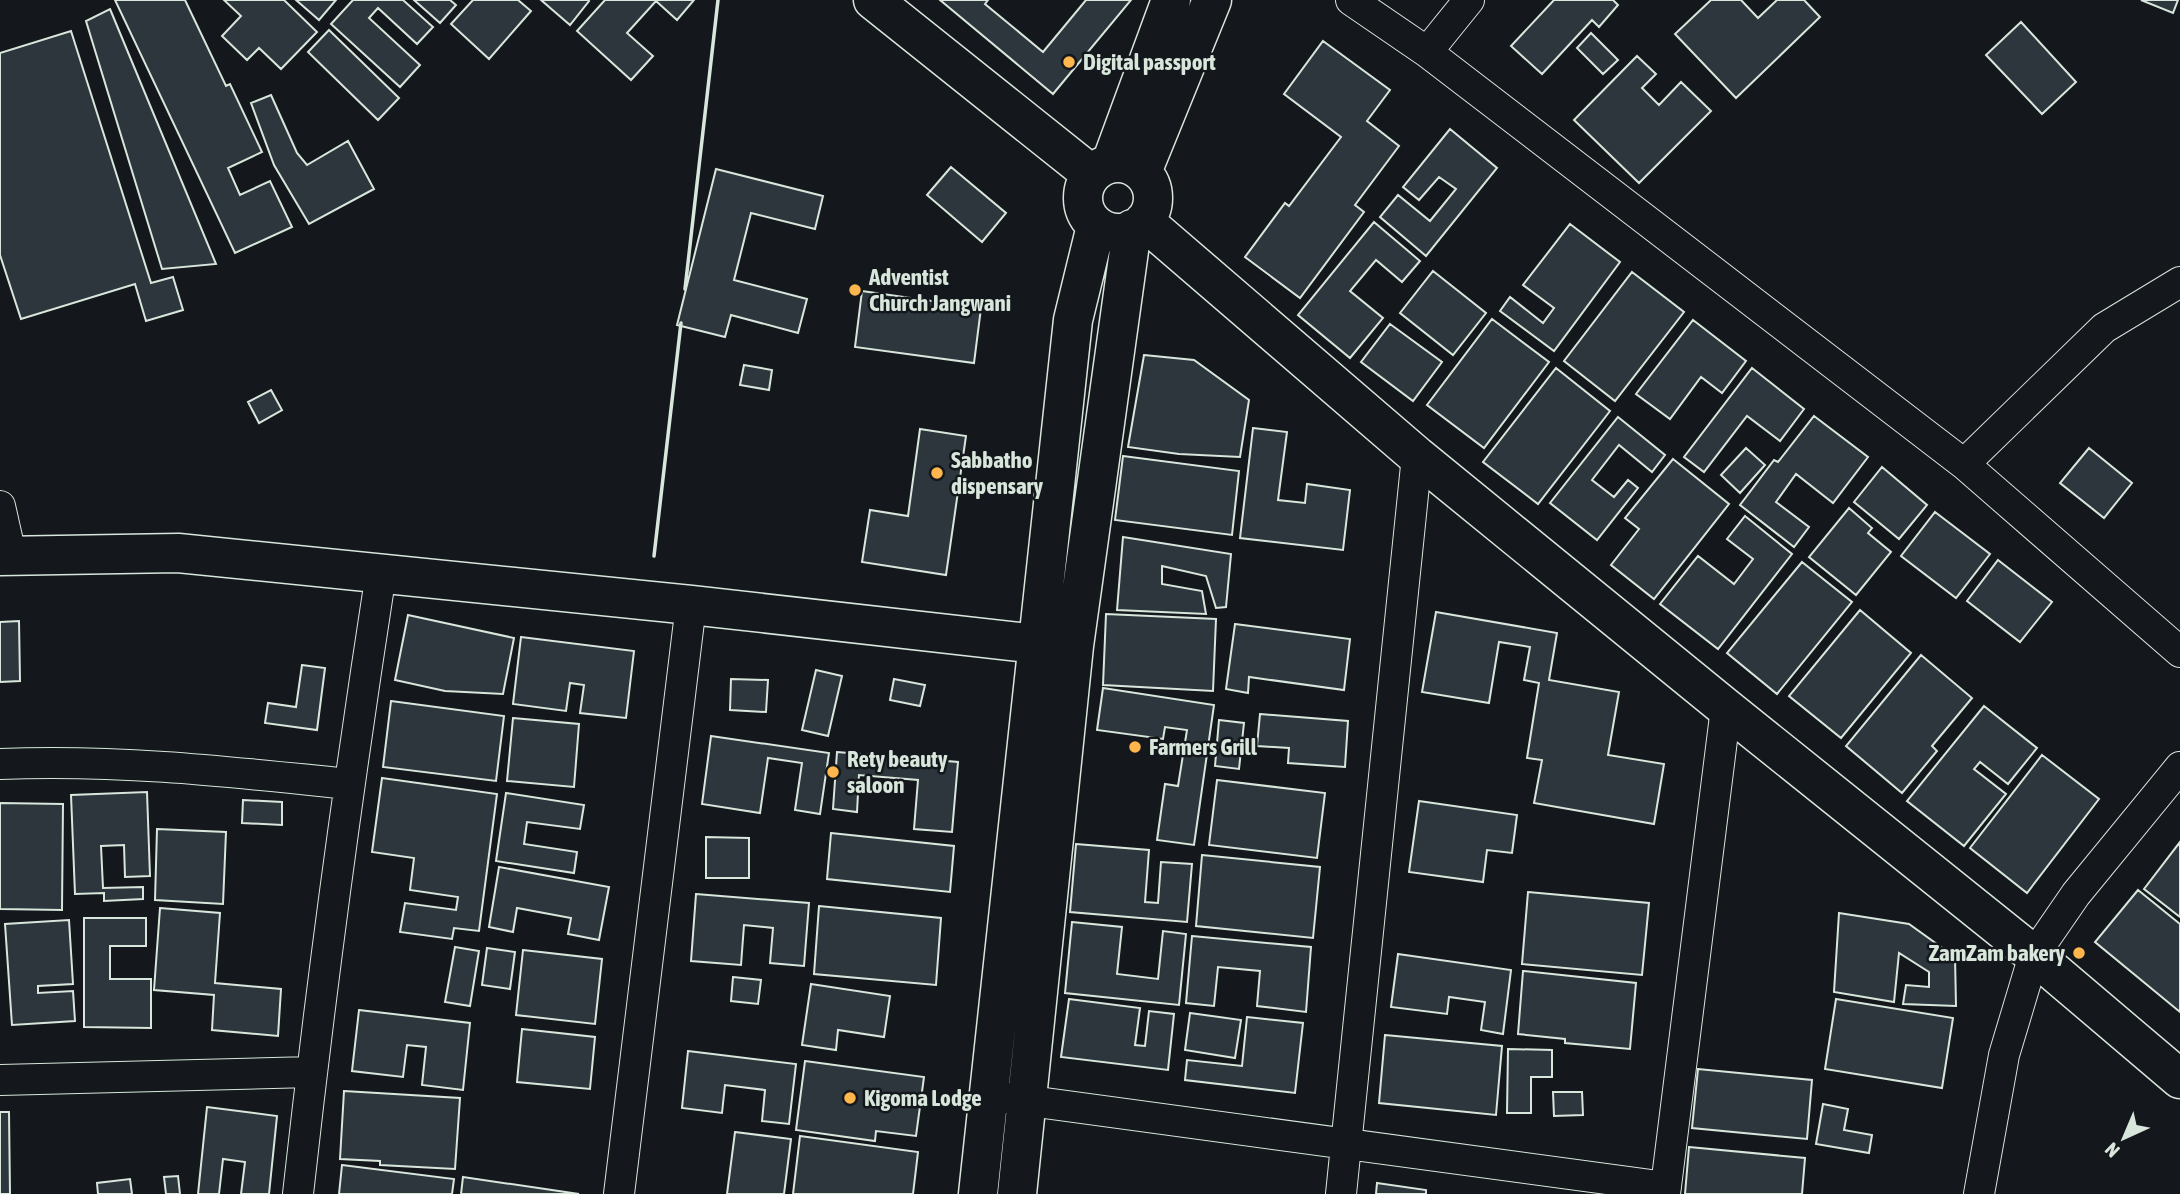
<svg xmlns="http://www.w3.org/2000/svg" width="2180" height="1194" viewBox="0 0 2180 1194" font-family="'Asap Condensed',sans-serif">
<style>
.building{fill:#2c363c;stroke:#d8e6dc;stroke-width:2}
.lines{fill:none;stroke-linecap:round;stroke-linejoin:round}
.minor-casing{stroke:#d8e6dc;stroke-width:32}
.tertiary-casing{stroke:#d8e6dc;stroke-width:41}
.minor{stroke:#14181c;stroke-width:30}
.tertiary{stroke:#14181c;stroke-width:38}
.wall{stroke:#d8e6dc;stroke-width:3.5}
.poi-dot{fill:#ffb74d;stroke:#14181c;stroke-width:2.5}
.labels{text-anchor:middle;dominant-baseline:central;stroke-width:5;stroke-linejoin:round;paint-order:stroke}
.poi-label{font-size:23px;font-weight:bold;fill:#d8e6dc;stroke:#14181c;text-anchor:start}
</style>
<rect width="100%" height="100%" fill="#14181c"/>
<!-- building -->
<path class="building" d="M115 0H185L226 86 230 84 262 152 228 168 240 195 270 181 292 227 235 253Z
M224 0H284L317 32 281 69 259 48 247 60 222 36 241 16Z
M296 0H336L319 20Z
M353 0H403L433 27 417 44 378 8 369 18 420 65 400 87 331 24Z
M414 0H450L456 5 440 23Z
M473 0H518L531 11 489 59 451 24Z
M541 0H588L589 1 570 25Z
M605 0H694L677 20 656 1 627 33 653 56 631 80 577 31Z
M940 0H988L985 4 1043 52 1086 0H1131L1053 94Z
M1554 0H1613L1618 5 1599 27 1592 20 1542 74 1511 46Z
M1711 0H1741L1758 18 1777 0H1804L1820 17 1736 98 1675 34Z
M2141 0H2178L2173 13Z
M110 9 216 264 162 269 86 21Z
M2021 22 2076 82 2042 114 1986 55Z
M329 30 399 98 378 120 308 52Z
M71 31 151 283 173 277 183 310 146 321 135 284 21 319 0 255V53Z
M1591 33 1618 60 1603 74 1577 48Z
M1323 41 1390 90 1367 121 1399 146 1355 205 1364 212 1300 298 1245 257 1285 203 1289 206 1341 137 1284 94Z
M1637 56 1656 74 1642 88 1659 105 1681 82 1711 111 1639 183 1574 120Z
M271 95 297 153 307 165 348 141 374 189 309 224 274 165 251 103Z
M1450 129 1497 168 1426 256 1380 217 1398 195 1430 221 1456 189 1439 177 1419 200 1403 187Z
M951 167 1006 213 982 242 927 195Z
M716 169 823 196 815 229 751 213 734 280 807 299 798 333 731 315 725 337 677 325Z
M1374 222 1420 261 1402 282 1376 260 1350 291 1383 318 1350 358 1298 315Z
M1570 224 1620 262 1554 351 1500 311 1510 297 1543 323 1554 308 1523 285Z
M1433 271 1486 313 1453 355 1400 313Z
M1632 272 1684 312 1615 401 1564 361Z
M862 291 981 308 974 363 855 347Z
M1492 319 1549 362 1484 448 1427 405Z
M1693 320 1746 361 1722 393 1701 377 1670 419 1636 394Z
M1390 324 1442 362 1413 401 1361 362Z
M1144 355 1194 360 1249 400 1240 457 1179 454 1128 447Z
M744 365 772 370 769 390 740 385Z
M1556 368 1610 411 1538 504 1483 462Z
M1752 368 1804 409 1780 441 1747 416 1704 472 1684 457Z
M271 390 282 410 259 423 248 402Z
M1814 416 1868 457 1833 503 1796 474 1776 502 1809 527 1794 547 1740 505 1774 460 1778 462Z
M1618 417 1665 455 1652 472 1619 445 1592 480 1614 497 1628 480 1638 488 1597 540 1550 503Z
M1253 428 1287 432 1278 500 1305 503 1307 484 1350 490 1343 550 1240 538Z
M920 429 966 436 946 575 862 562 870 510 908 516Z
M1746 448 1765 465 1740 493 1721 475Z
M2089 448 2132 483 2104 518 2060 483Z
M1123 456 1239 471 1232 535 1115 520Z
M1673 459 1729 504 1654 599 1611 565 1639 529 1625 518Z
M1882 467 1927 505 1899 539 1854 502Z
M1849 508 1872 528 1868 533 1891 552 1856 595 1809 557Z
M1935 512 1990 554 1956 598 1901 556Z
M1745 516 1792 554 1718 649 1660 604 1698 556 1734 584 1753 559 1727 539Z
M1123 537 1231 554 1226 607 1216 608 1206 576 1162 566V584L1202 591 1206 614 1117 610Z
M1998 560 2052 602 2020 642 1967 601Z
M1802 562 1852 602 1777 694 1727 653Z
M1860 610 1911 653 1841 738 1789 696Z
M1436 612 1557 633 1549 680 1619 692 1608 755 1664 764 1654 824 1534 803 1542 760 1527 758 1539 683 1524 680 1530 647 1499 642 1489 703 1422 692Z
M1106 614 1216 619 1213 691 1103 685Z
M408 615 514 638 503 694 445 691 395 680Z
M19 621 20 681 0 682V622Z
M1235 624 1350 639 1344 690 1249 677 1248 693 1226 689Z
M521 637 634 651 626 718 580 713 584 685 570 683 566 711 513 704Z
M1921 655 1972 698 1932 746 1937 751 1902 793 1846 746Z
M302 665 325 668 317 730 265 723 268 703 296 707Z
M816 670 842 676 828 736 802 730Z
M731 679 768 680 766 712 730 710Z
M894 679 925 685 920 706 890 700Z
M1103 688 1214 705 1194 845 1157 840 1165 784 1178 786 1187 730 1165 727 1163 739 1097 730Z
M391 701 504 716 496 781 383 767Z
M1984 706 2037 748 2008 784 1980 762 1974 769 2006 794 1964 846 1907 801Z
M1260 714 1348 721 1345 767 1288 763 1289 748 1257 746Z
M513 718 579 724 574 787 507 781Z
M1219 720 1244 723 1239 769 1215 766Z
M711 736 829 753 820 814 795 810 802 763 768 758 760 813 702 804Z
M837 752 958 762 952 832 914 829 918 780 859 775 857 812 833 809Z
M2042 755 2099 799 2027 893 1970 848Z
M382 778 497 794 479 931 454 928 452 939 400 932 405 903 456 910 458 897 410 890 414 858 372 852Z
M1217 780 1325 793 1317 858 1209 845Z
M147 792 150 876 125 877 124 845 101 846 103 888 143 887V899L104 901V893L75 894 71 795Z
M506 793 584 805 580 829 527 822 524 844 577 852 574 873 496 861Z
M243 800 282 802V825L242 823Z
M1419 801 1517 815 1512 853 1487 850 1483 882 1409 872Z
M0 803 63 804 62 910 0 909Z
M157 829 226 832 223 904 155 900Z
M831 833 954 846 950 892 827 879Z
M706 837 749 838V878H706Z
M2180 842V917L2144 889Z
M1076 844 1149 850 1145 902 1158 903 1161 862 1192 864 1187 922 1070 912Z
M1202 855 1320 867 1313 938 1196 926Z
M499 867 609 887 599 940 568 934 571 918 517 908 513 932 489 927Z
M2138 890 2180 924V1012L2095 942Z
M1528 892 1649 903 1642 975 1522 964Z
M696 894 809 903 804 966 770 963 773 928 744 925 741 965 691 961Z
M819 906 941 918 936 985 814 974Z
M160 908 220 913 215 983 281 989 278 1036 212 1030 214 995 154 990Z
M1839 913 1909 924 1955 957 1956 1006 1903 1004 1906 985 1929 987V972L1899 953 1894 1002 1834 992Z
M84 918H146V946H110V979H151V1028L84 1027Z
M69 920 73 984 38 986V993L73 991 75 1021 12 1025 5 924Z
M1072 922 1122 927 1117 974 1158 979 1163 931 1186 934 1179 1005 1065 993Z
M1192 936 1311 947 1306 1012 1257 1006 1260 971 1218 967 1214 1006 1186 1003Z
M455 947 479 951 470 1006 445 1002Z
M487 948 515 952 510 989 482 985Z
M523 950 602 959 595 1024 516 1015Z
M1398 954 1511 970 1503 1034 1481 1030 1485 1002 1449 997 1447 1014 1391 1007Z
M1523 971 1636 983 1630 1049 1565 1043V1039L1518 1034Z
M733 977 761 980 758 1004 731 1001Z
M811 984 890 996 884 1037 838 1030 836 1050 802 1045Z
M1069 999 1140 1008 1135 1045 1145 1046 1149 1011 1174 1014 1168 1070 1061 1057Z
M1836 999 1953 1018 1942 1088 1825 1069Z
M359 1010 470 1023 463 1090 422 1085 426 1047 407 1045 403 1077 352 1071Z
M1190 1013 1241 1020 1235 1058 1185 1050Z
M1247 1017 1303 1023 1295 1093 1185 1080 1187 1060 1242 1066Z
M522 1029 595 1037 590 1089 517 1082Z
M1385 1035 1502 1046 1496 1115 1379 1103Z
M1508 1049 1552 1050V1077H1531V1113H1507Z
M688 1051 796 1064 789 1124 762 1121 765 1090 725 1085 722 1113 682 1108Z
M805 1061 924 1077 916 1136 876 1131 875 1141 796 1130Z
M1698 1069 1812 1080 1807 1139 1692 1128Z
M344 1091 460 1098 455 1169 380 1165V1161L340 1159Z
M1553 1092H1582L1583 1115 1554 1116Z
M1823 1104 1848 1109 1844 1130 1872 1135 1869 1153 1816 1144Z
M207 1107 277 1116 269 1194H241L245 1162 223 1159 219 1194H198Z
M0 1112H9L10 1194H0Z
M735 1132 791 1139 784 1194H727Z
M800 1136 918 1152 913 1194H793Z
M1689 1147 1805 1158 1802 1194H1685Z
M342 1165 454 1179 452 1194H339Z
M178 1176 180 1194H166L164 1177Z
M463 1177 579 1194H461Z
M130 1179 132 1194H98L97 1183Z
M1377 1183 1426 1190V1194H1376Z"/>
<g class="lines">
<!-- minor casing -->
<g class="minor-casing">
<path id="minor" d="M1351 0 1427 52 1964 464 2180 652
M1427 52 1469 0
M1964 464 2104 328 2180 282
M0 506 11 555
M0 764C117 759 232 772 349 784
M0 1080 311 1072
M1007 1098 1666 1187
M298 1194C321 986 349 780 381 573
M619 1194 691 605
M1341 1194 1417 456
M1665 1194 1726 708
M1979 1194 2004 1055 2034 955 2076 894 2180 767"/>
</g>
<!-- tertiary casing -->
<g class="tertiary-casing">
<path id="tertiary" d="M873 0 1091 174
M1083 198a35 35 0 1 1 70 0a35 35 0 1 1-70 0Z
M1111 163 1171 0
M1142 172 1212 0
M1144 221 1417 456 1726 708 2034 955 2180 1079
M0 556 178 553 691 605 1037 644 1074 646
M978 1194 1073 320 1096 226
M1017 1194 1074 646 1132 229"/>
</g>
<!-- minor -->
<use href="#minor" class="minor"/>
<!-- tertiary -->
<use href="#tertiary" class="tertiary"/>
<!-- wall -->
<path class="wall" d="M685 289 718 0
M654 556 681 323"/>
</g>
<!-- markers -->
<g class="poi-dot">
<circle cx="1069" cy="62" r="7"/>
<circle cx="855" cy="290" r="7"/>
<circle cx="937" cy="473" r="7"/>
<circle cx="1135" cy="747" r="7"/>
<circle cx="833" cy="772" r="7"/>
<circle cx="2079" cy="953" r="7"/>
<circle cx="850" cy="1098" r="7"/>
</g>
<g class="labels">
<!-- poi labels -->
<g class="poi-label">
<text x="1083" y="62">Digital passport</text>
<text x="869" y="277">Adventist<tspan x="869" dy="26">Church Jangwani</tspan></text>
<text x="951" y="460">Sabbatho<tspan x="951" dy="26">dispensary</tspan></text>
<text x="1149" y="747">Farmers Grill</text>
<text x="847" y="759">Rety beauty<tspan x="847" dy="26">saloon</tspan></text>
<text x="2065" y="953" text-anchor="end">ZamZam bakery</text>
<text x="864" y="1098">Kigoma Lodge</text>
</g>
</g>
<!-- north arrow -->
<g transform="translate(2124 1138) rotate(224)" stroke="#14181c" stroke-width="5" paint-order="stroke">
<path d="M0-5L12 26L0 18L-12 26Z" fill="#d8e6dc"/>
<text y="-10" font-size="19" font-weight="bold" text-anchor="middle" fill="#d8e6dc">N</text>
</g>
</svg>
